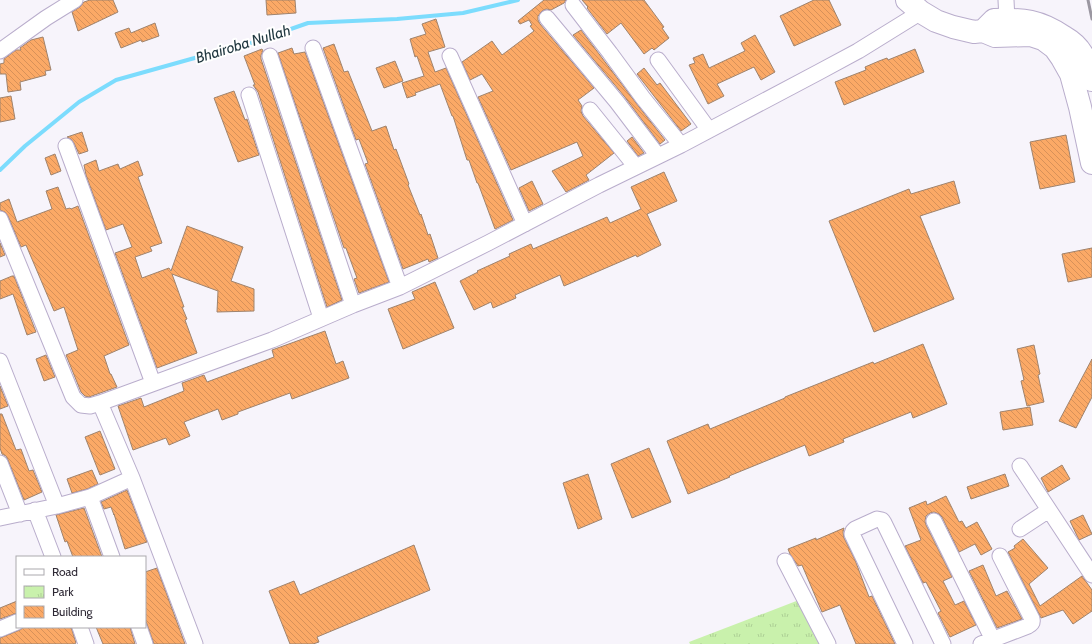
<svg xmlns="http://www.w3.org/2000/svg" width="1092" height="644" viewBox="0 0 1092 644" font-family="Cabin,sans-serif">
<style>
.park{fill:url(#park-tufts)}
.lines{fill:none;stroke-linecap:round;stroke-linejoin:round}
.stream{stroke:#7cdcfd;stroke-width:4}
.building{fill:url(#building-back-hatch);stroke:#9f836d}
.street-casing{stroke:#b9adcc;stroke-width:17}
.secondary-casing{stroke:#b9adcc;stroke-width:24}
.street{stroke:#fff;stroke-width:15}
.secondary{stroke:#fff;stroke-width:22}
.rail{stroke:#9b97a1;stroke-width:3}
.labels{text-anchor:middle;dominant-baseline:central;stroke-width:4;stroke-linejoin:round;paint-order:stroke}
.water-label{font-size:15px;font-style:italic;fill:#223941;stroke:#fff}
</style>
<defs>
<pattern id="park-tufts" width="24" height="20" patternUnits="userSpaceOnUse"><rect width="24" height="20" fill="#c9f1ac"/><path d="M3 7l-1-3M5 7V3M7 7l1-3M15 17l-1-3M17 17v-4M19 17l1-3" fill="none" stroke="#adcf95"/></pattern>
<pattern id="building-back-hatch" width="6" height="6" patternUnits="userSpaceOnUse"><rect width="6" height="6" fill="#fba966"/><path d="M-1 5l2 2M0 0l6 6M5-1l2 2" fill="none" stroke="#d79159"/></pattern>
</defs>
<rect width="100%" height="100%" fill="#f7f4fb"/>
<!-- park -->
<path class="park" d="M799 600 822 644H690L689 642Z"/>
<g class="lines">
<!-- stream -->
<path class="stream" d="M0 170 25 146 79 102 116 80 191 59 251 43 308 23 397 19 463 13 518 0"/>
</g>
<!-- building -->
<path class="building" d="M90 0H113L118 12 78 31 72 12 80 7 84 2Z
M266 0H295L296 13 267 15Z
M544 0H566L564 3 551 10 546 9 542 11 538 16V20L540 24 594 88 578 100 582 106 581 111 583 116 614 153 586 175 589 180 566 192 552 171 583 156 577 142 511 170 478 97 493 91 482 74 470 80 462 62 492 41 502 55 534 31 530 26 532 25 529 20 520 24 518 21Z
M582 0H644L664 27 662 28 669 38 654 50 652 48 644 54 621 23 607 34 587 8 588 7Z
M814 0H829L841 25 794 46 780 16Z
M436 19 445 47 428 52 435 72 446 68 513 220 495 229 478 183H477L469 160H467L453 116H452L440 84 415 93 416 95 407 98 402 83 424 76 417 56 415 57 410 39 426 34 422 24Z
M155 23 159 36 142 42 141 40 121 48 115 33 129 28 131 33Z
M581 30 636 103 665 140 660 144 624 96 573 35Z
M755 35 775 72 761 80 754 67 717 84 724 96 708 104 689 65 695 63 693 58 703 54 709 68 745 51 741 43Z
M43 37 51 70 45 71 46 75 20 82 21 90 8 92 6 74H0V64L4 63V59L16 50H21L20 48 31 40Z
M334 44 344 72 348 71 372 131 386 126 394 150 396 149 409 184 408 185 420 215 421 214 428 235 430 234 438 258 429 262 428 259 403 269 365 164 368 163 359 139 356 140 323 48Z
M292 48 294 54 305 52 389 282 359 293 354 279 357 278 346 248H344L278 53Z
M262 49 263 51 261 55V59L342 300 327 307 258 92 253 85H255L244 56Z
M915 49 924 72 844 105 835 82 866 70 865 67 879 61 887 58 888 60Z
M395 61 403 81 384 88 376 68Z
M644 68 657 85 660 83 691 124 681 131 637 74Z
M234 91 245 120 247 119 259 155 238 162 214 98Z
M11 96 15 119 0 122V98Z
M82 132 88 151 79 154 74 143 71 139 67 137Z
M1066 135 1075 182 1040 189 1030 142Z
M632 137 644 153 638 156 627 141Z
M55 154 61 171 51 175 45 158Z
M96 160 99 171 118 164 120 169 138 161 143 175 138 177 162 243 150 247 152 251 135 257 142 278 169 268 171 271 187 226 243 247 231 281 254 289V311L217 312 218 291 172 274 184 307H182L187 319 185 320 197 353 157 368 115 253 132 247 123 224 106 230 86 175 84 165Z
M664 172 677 201 647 214 661 245 637 257 636 255 564 286 560 275 515 295 516 298 493 308 491 302 474 310 460 281 478 272 477 271 510 256 509 254 531 244 533 249 607 217 610 223 641 209 631 187Z
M532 181 543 204 529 211 519 188Z
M954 181 960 203 920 216 954 299 874 332 829 221 909 189 911 194Z
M58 187 66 209 70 208 71 209 78 206 129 345 104 356 110 374H111L117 387 89 397 85 396 81 392 66 355 78 350 64 307 54 311 26 245 21 247 8 216 5 212 0 210V203L9 199 17 222 52 209 46 191Z
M0 243 5 255 0 257Z
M1092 248V277L1068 282 1062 254Z
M12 276H14L36 332 27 335 13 294 0 299V281Z
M435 282 454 328 403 349 388 309 415 299 412 292Z
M325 331 336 364 343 361 349 378 292 399 290 393 238 412V414L222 420 218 409 184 422 190 436 169 445 166 438 133 450 118 406 141 398 144 407 184 391 182 383 204 375 207 382 274 357 272 350Z
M923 344 947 404 913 418 911 412 843 439 844 442 809 456 805 445 729 476 730 477 688 494 667 441 708 424 710 429 785 398V397L873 362 874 364Z
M1034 345 1040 374 1038 375 1044 402 1027 406 1021 381 1024 380 1017 349Z
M46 355 55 377 44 381 36 359Z
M1092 359V397L1076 428 1059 421Z
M0 386 8 406 0 409Z
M1030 407 1033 425 1003 430 1000 412Z
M0 414H2L16 450 21 449 29 471 33 470 42 492 24 500 8 460 6 456 2 454 0 448Z
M100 431 115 469 100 475 85 437Z
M649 448 671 502 632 518 611 464Z
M1062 465 1070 479 1048 492 1041 478Z
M92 470 98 484 87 489 72 493 67 479Z
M588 474 602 519 578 529 563 483Z
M1005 474 1009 486 971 499 967 487Z
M127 490 147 542 125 549 114 514V515L111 507 104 509 101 502Z
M946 496 959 522 962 521 966 528 977 522 992 549 981 555 975 544 959 552 942 517 939 514 934 512 930 513 926 516 925 521 926 525 952 577 943 581 955 605 964 601 976 625 950 637 938 613 941 611 926 582 923 583 905 546 921 540 909 508 926 501 927 505Z
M84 508 102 557H73L67 541 65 542 56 515Z
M1083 515 1092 534 1079 540 1070 521Z
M844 528 843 532 844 538 855 560 869 597 872 596 895 644H856L840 605 822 612 802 565 798 566 790 554 788 549 816 538V540Z
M1023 539 1048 568 1029 584 1040 606 1082 576 1092 590V611L1073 624 1063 610 1041 618 1008 552 1015 548 1014 546Z
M414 545 430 590 317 637 319 642 313 644H290L269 591 294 581 300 595Z
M983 565 996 596 1007 591 1022 619 997 628 969 571Z
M157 568 185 644H154L147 624 145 620V572Z
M17 601V613L0 619V608Z
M24 627H71L76 643 74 644H0V638L20 630Z
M96 627H130L135 644H103Z"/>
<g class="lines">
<!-- street casing -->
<g class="street-casing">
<path id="street" d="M1006 0 1007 20
M573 5 610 53 643 98 681 145
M547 18 617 102 658 156
M313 48 400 287
M0 51 46 18 75 0
M270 56 353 305
M450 56 525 224
M658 60 709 130
M249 95 321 318
M590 110 636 167
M66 146 153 383
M0 219 73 397 81 405 90 406 100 403 272 340 353 305 400 287 488 243 599 185 681 145 819 72 858 51 921 12
M0 361 57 506
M100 403 132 478 195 644
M0 463 20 514
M1020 466 1092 575
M90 497 112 557
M35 510 53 557
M0 518 57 506 90 497 132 478
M934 521 993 640
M1020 529 1049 510
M785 561 828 644
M80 627 86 644
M139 627 145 644
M0 629 17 622
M905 644 852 534 853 531 855 529 877 519 882 520 884 523 943 644
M981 644 1028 626C1032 624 1033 623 1032 619L1000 556"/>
</g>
<!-- secondary casing -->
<g class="secondary-casing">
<path id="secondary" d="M907 0 921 12 936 21 953 27 974 32 983 31 995 36 1031 35 1043 39 1055 48 1062 58 1071 74 1080 107 1092 163
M983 31 994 20C1023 19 1039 20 1064 37 1071 41 1078 47 1082 54 1086 61 1090 72 1092 80"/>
</g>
<!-- street -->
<use href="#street" class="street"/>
<!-- secondary -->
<use href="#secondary" class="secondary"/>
<!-- rail -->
<path class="rail" d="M1088 0 1092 19"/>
</g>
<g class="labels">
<!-- water labels -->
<g class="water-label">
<text transform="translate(243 44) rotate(-17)">Bhairoba Nullah</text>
</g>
</g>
<!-- legend -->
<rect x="16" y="556" width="130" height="72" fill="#ffffff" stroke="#aba9ae"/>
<rect x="24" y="569" width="20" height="6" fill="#ffffff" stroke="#aba9ae"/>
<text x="52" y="576" font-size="12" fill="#2e2935">Road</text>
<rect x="24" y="586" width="20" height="12" fill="url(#park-tufts)" stroke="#aba9ae"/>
<text x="52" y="596" font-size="12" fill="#2e2935">Park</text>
<rect x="24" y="606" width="20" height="12" fill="url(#building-back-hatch)" stroke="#aba9ae"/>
<text x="52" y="616" font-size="12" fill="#2e2935">Building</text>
</svg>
